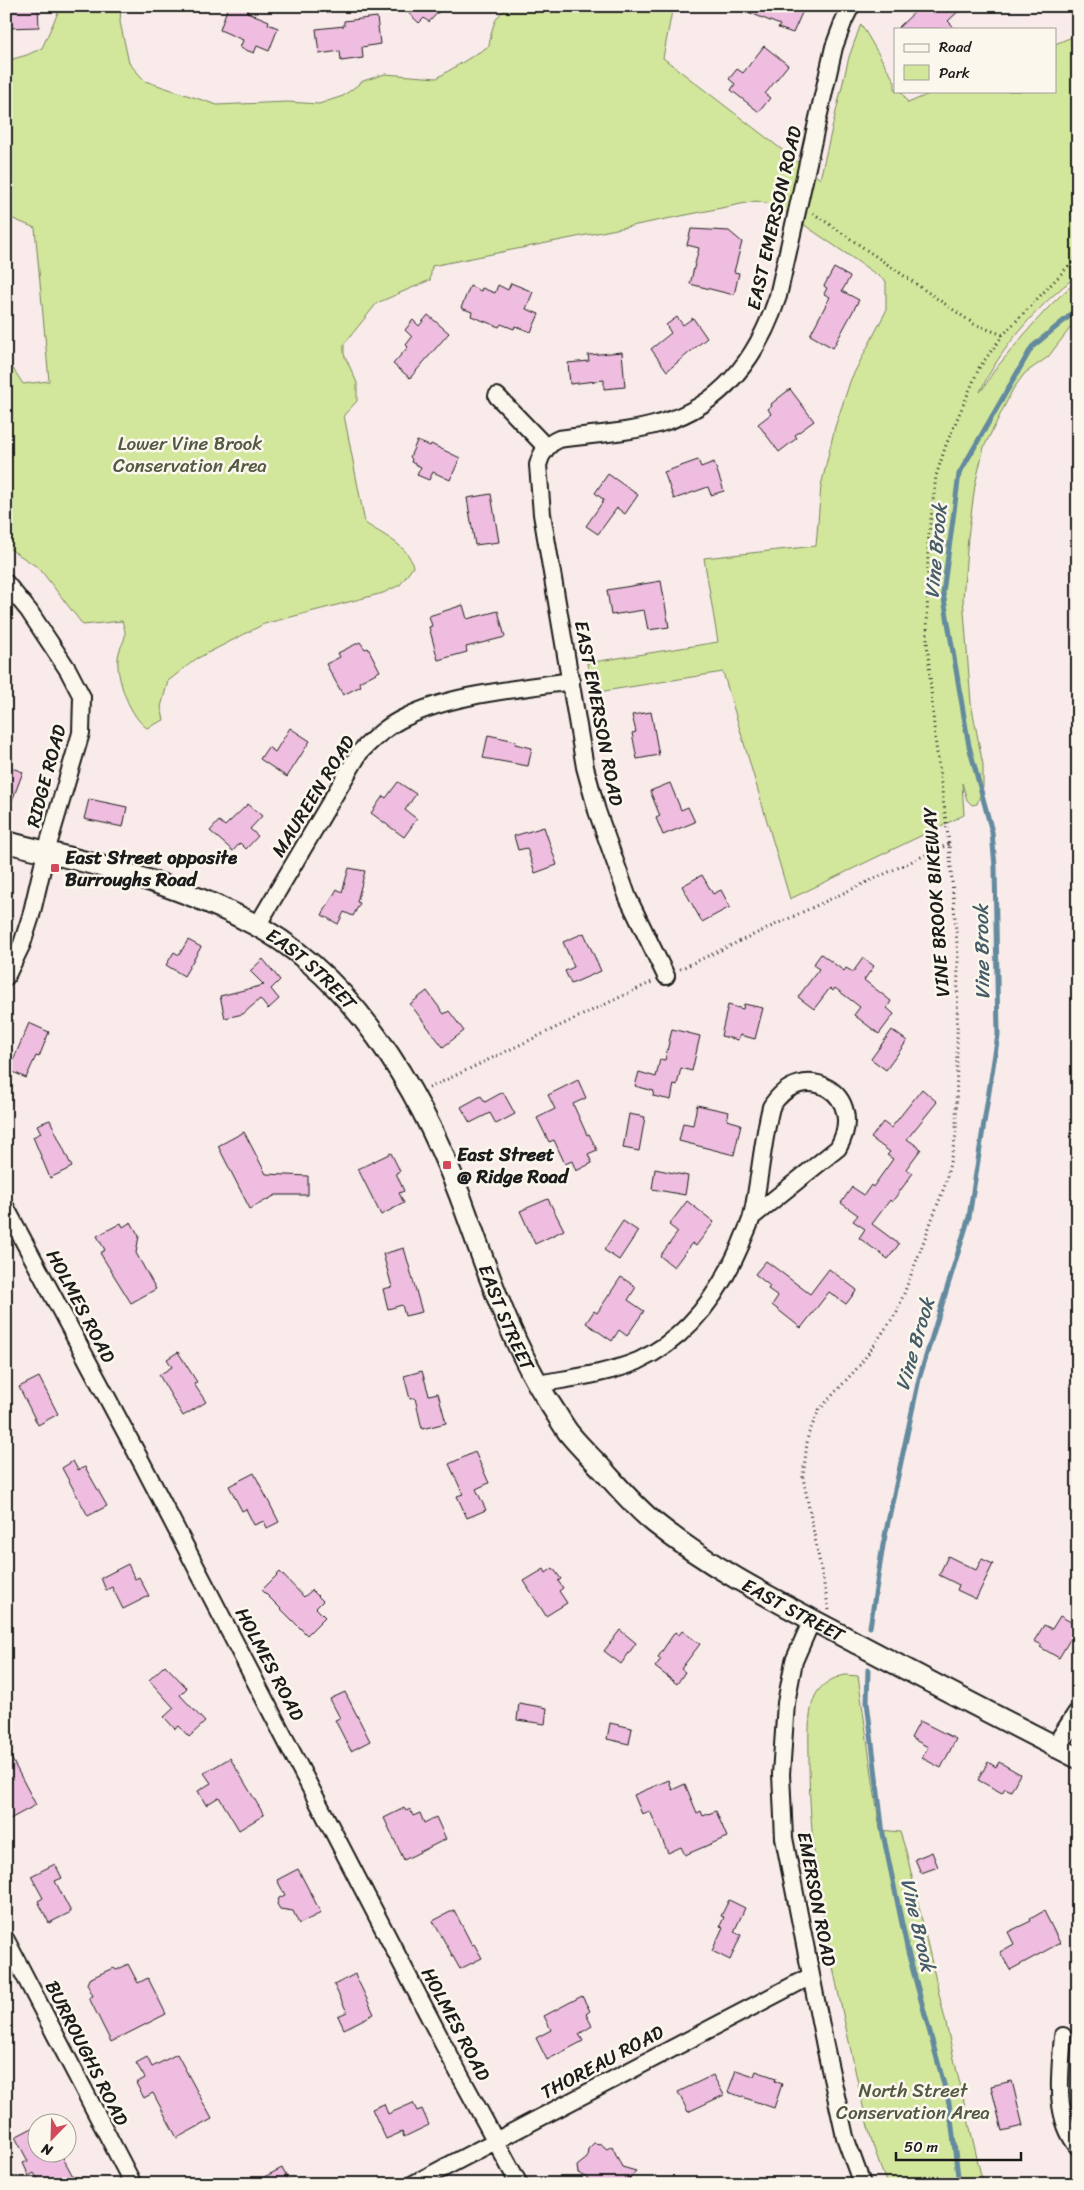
<svg xmlns="http://www.w3.org/2000/svg" width="1084" height="2190" viewBox="0 0 1084 2190" font-family="Sriracha,sans-serif">
<style>
.green{fill:#d2e79c;stroke:#77825c}
.lines{fill:none;stroke-linecap:round;stroke-linejoin:round}
.stream{stroke:#638a9e;stroke-width:5}
.building{fill:#eebddf;stroke:#1c1c1c}
.minor-casing{stroke:#1c1c1c;stroke-width:20}
.tertiary-casing{stroke:#1c1c1c;stroke-width:24}
.path{stroke:#1c1c1c;stroke-width:3;stroke-dasharray:1 4;stroke-linecap:butt}
.minor{stroke:#fbf7ec;stroke-width:16}
.tertiary{stroke:#fbf7ec;stroke-width:20}
.poi-dot{fill:#d1495b;stroke:#fbf7ec;stroke-width:2}
.labels{text-anchor:middle;dominant-baseline:central;stroke-width:5;stroke-linejoin:round;paint-order:stroke}
.street-label{font-size:19px;fill:#1c1c1c;stroke:#fbf7ec}
.park-label{font-size:19px;fill:#535942;stroke:#fbf7ec}
.poi-label{font-size:19px;font-weight:bold;fill:#1c1c1c;stroke:#fbf7ec;text-anchor:start}
.water-label{font-size:20px;font-style:italic;fill:#465c68;stroke:#fbf7ec}
</style>
<rect width="100%" height="100%" fill="#f8ebe9"/>
<filter id="ink" filterUnits="userSpaceOnUse"><feTurbulence type="fractalNoise" baseFrequency=".02" numOctaves="2"/><feDisplacementMap in="SourceGraphic" scale="10" xChannelSelector="R" yChannelSelector="G"/><feConvolveMatrix kernelMatrix="1 2 1 2 8 2 1 2 1" color-interpolation-filters="sRGB"/></filter>
<g filter="url(#ink)">
<!-- green -->
<path class="green" d="M61 6H121L120 22 129 63 145 81 217 105 287 102 319 104 343 96 363 81 385 74 437 78 489 46C492 27 494 15 511 6H673L663 58 820 179 849 57 861 24 895 82V91H901L908 103 936 91H1055V44L1077 35 1078 275C1039 304 1000 348 980 392 986 386 991 374 997 367 1021 339 1049 302 1078 281V320L1071 327 1048 357 1025 373 1013 389 984 447 975 485 968 537 963 598 971 703 983 765V787L977 804 972 805 967 800 962 783 964 815 790 899 723 672 592 693 587 663 718 642 704 558 816 546 821 486 835 427 851 379 886 311V281L775 205 756 201 432 266 430 280 377 303 344 344V354L357 383V401L344 415 365 523C381 534 410 546 413 567L400 585 383 593 264 624 196 659 168 681 161 707 164 720 147 728C130 717 116 678 118 658 120 641 130 641 122 621L83 625 39 568 7 547 12 532 6 524V364L12 367 23 384 49 381 35 228 6 216V61L27 55 42 48Z
M845 1675 858 1676 880 1830 900 1832 906 1851 983 2184H887C867 2137 859 2086 848 2037 827 1942 809 1859 809 1760 809 1741 807 1714 815 1696 821 1684 832 1678 845 1675Z"/>
<g class="lines">
<!-- stream -->
<path class="stream" d="M870 1627 883 1545 919 1379 969 1217 998 1035 995 867 992 832 969 746 943 593 959 474 1032 347 1078 309
M868 1669 867 1702 883 1834 908 1952 949 2103 959 2184"/>
</g>
<!-- building -->
<path class="building" d="M6 6H38L39 27 6 28Z
M228 6H250L247 12 269 21 268 24 278 28 269 51 257 46 254 53 240 48 243 40 220 30Z
M401 6H444L429 22 424 18 419 23Z
M733 6H805L793 33 778 28 780 25Z
M921 6H964L948 21 956 29H897Z
M377 17 380 44 362 47 363 58 341 61 340 51 319 54 316 29 344 26V21Z
M764 46 788 65 765 94 770 98 759 112 731 90 735 84 729 79 737 69 743 73Z
M691 229 729 231 742 242 734 272 739 273 734 295 690 284 699 248 687 245Z
M834 268 850 277 842 291 859 300 833 348 810 335 830 297 824 294 827 288 824 286Z
M511 283 533 292 526 309 539 314 531 332 515 326 514 329 501 324 499 327 471 316 472 312 461 308 470 286 481 291 482 288 495 293 498 285 508 290Z
M428 315 449 333 410 378 393 364 408 347 406 345 412 337 405 330 413 320 419 326Z
M677 317 683 325 693 318 707 338 667 371 651 349 671 333 666 325Z
M622 352 625 387 604 389V380L570 384 568 363 589 361 588 355Z
M790 389 814 421 795 435 797 438 779 452 758 424 771 414 768 409 772 406 771 404Z
M417 441 430 446 431 444 460 458 450 480 433 472 429 480 417 475 421 467 411 462 412 459 410 457Z
M698 460 701 467 714 462 724 491 711 495 708 487 674 499 664 472Z
M608 474 638 495 625 514 617 508 598 534 586 526 604 500 595 493Z
M491 494 499 542 475 545 467 498Z
M661 581 669 627 648 630 644 610 611 615 607 590Z
M463 605 467 619 498 611 505 637 466 647 467 652 438 660 429 627 432 626 429 616Z
M360 642 365 649 368 648 380 671 359 682 361 686 343 695 326 664 340 657 338 653Z
M651 712 659 755 637 759 632 733 636 732 632 715Z
M290 728 310 741 287 777 260 759 268 747 275 752Z
M488 735 516 741 515 744 532 748 528 766 483 758Z
M6 766 23 772 7 814H6Z
M398 782 416 794 405 810 417 819 404 837 371 813 383 796 386 798Z
M670 783 681 810 688 807 695 822 663 835 656 818 660 816 650 791Z
M89 799 127 807 123 827 84 819Z
M248 804 262 816 250 829 258 836 246 849 240 843 233 851 210 831 219 821 225 826Z
M544 827 557 865 535 873 527 848 518 850 514 836Z
M349 868 365 871 357 902 360 903 353 916 344 912 338 924 322 915 337 889 342 892Z
M702 875 713 894 721 890 730 907 702 922 682 886Z
M584 933 601 971 571 984 565 971 574 967 563 942Z
M188 940 201 947 184 976 166 965 174 952 179 955Z
M821 954 844 971 846 968 853 972 863 958 874 966 864 980 891 1001 887 1008 894 1014 879 1034 854 1015 860 1007 835 988 833 991 830 988 814 1009 798 997 819 969 813 965Z
M263 959 280 980 271 989 279 999 268 1009 260 999 243 1014 225 1018 220 996 264 985 250 971Z
M427 991 444 1014 449 1011 464 1031 443 1047 410 1004Z
M744 1004 763 1008 755 1039 740 1035 738 1040 721 1036 728 1005 743 1009Z
M29 1023 49 1032 39 1057 36 1056 26 1078 9 1070Z
M672 1029 700 1036 692 1071 681 1068 677 1085 674 1084 671 1100 653 1096 654 1091 635 1086 639 1072 656 1077 660 1059 665 1060Z
M892 1030 907 1041 886 1070 871 1059Z
M578 1080 586 1098 573 1104 587 1135 589 1134 597 1150 588 1154 592 1163 576 1171 572 1161 565 1164 554 1140 549 1142 537 1118 555 1109 548 1095Z
M922 1089 937 1102 907 1139 921 1149 906 1169 913 1173 892 1202 890 1200 872 1224 899 1244 888 1259 859 1238 865 1229 853 1221 858 1215 841 1203 852 1187 864 1195 871 1185 873 1187 893 1159 887 1155 890 1152 871 1138 883 1122 891 1128Z
M503 1092 515 1114 496 1124 490 1113 470 1123 461 1107 481 1096 485 1102Z
M697 1105 729 1112 727 1120 741 1124 734 1155 679 1141 683 1123 693 1125Z
M629 1114 645 1117 639 1151 623 1148Z
M50 1120 72 1167 50 1178 33 1137 41 1133 37 1125Z
M244 1132 266 1174 308 1176V1195H276L250 1209 218 1146Z
M391 1153 400 1171 396 1173 404 1191 399 1193 404 1203 381 1215 358 1169Z
M655 1169 688 1176 685 1195 652 1189Z
M548 1199 564 1230 535 1244 520 1211Z
M687 1201 714 1222 696 1246 692 1243 674 1267 660 1256 678 1232 669 1225Z
M623 1221 638 1231 619 1260 604 1250Z
M131 1222 139 1236 136 1253 156 1289 131 1303 100 1253 105 1250 97 1236 121 1223 123 1227Z
M404 1248 422 1312 405 1316 402 1305 388 1309 383 1289 392 1287 383 1254Z
M766 1261 810 1294 829 1269 857 1290 846 1304 829 1292 801 1328 772 1305 778 1296 768 1289 770 1286 755 1274Z
M621 1277 636 1287 628 1300 644 1311 627 1336 619 1330 612 1341 586 1323 594 1311 597 1313Z
M178 1352 197 1382 194 1384 206 1402 183 1416 159 1375 172 1367 167 1359Z
M422 1371 429 1395 438 1393 446 1423 422 1429 415 1398 410 1399 404 1376Z
M39 1377 58 1414 38 1425 19 1387Z
M475 1452 489 1483 476 1489 486 1510 467 1518 457 1496 463 1494 449 1464Z
M73 1461 78 1470 85 1467 107 1506 88 1516 62 1468Z
M254 1473 279 1522 267 1528 264 1521 254 1525 246 1509 242 1511 229 1486Z
M948 1556 976 1570 982 1559 993 1564 976 1599 957 1590 959 1585 939 1575Z
M128 1564 135 1579 139 1577 149 1596 123 1609 112 1587 106 1590 101 1578Z
M553 1568 561 1579 558 1581 563 1588 559 1591 567 1603 546 1616 524 1581 544 1569 546 1573Z
M280 1572 304 1597 312 1590 323 1601 316 1608 325 1617 307 1635 262 1590Z
M1060 1616 1078 1626 1059 1658 1040 1647 1042 1645 1034 1641 1044 1625 1052 1629Z
M620 1630 636 1643 621 1664 604 1651Z
M682 1631 700 1644 681 1669 685 1672 677 1684 655 1667 661 1659 658 1657 675 1632 679 1635Z
M165 1665 187 1688 180 1695 205 1722 189 1737 179 1726 175 1729 164 1717 174 1708 149 1680Z
M345 1692 370 1741 351 1751 335 1720 340 1718 330 1699Z
M519 1703 547 1708 545 1724 517 1720Z
M920 1721 956 1739 941 1768 922 1758 928 1747 911 1738Z
M610 1723 632 1728 629 1744 607 1739Z
M6 1748 36 1805 6 1821Z
M230 1758 264 1815 239 1830 219 1797 206 1805 198 1791 211 1783 204 1773Z
M988 1762 996 1767 999 1762 1020 1774 1011 1791 1005 1788 1002 1793 978 1780Z
M669 1780 672 1790 685 1784 697 1813 701 1811 703 1816 716 1811 727 1837 685 1855 681 1847 668 1853 650 1811 642 1814 634 1795Z
M404 1808 406 1811 410 1809 413 1816 420 1813 424 1823 436 1817 446 1839 404 1860 384 1818Z
M932 1852 938 1867 921 1873 915 1859Z
M55 1864 62 1878 55 1881 71 1912 49 1923 38 1901 43 1898 31 1876Z
M298 1869 321 1913 299 1924 293 1911 280 1909 277 1904 279 1898 285 1895 277 1880Z
M729 1900 745 1908 734 1932 741 1935 730 1960 712 1951 723 1927 720 1926 724 1917 721 1916Z
M454 1910 472 1945 474 1944 482 1958 460 1969 433 1921Z
M1044 1911 1060 1943 1010 1970 1000 1952 1014 1944 1008 1932 1031 1921 1030 1919Z
M128 1964 138 1983 148 1978 166 2014 111 2042 89 1998 93 1996 87 1984 89 1979 113 1968 117 1970Z
M355 1974 374 2014 344 2029 338 2016 347 2012 334 1985Z
M582 1996 590 2011 586 2014 592 2026 579 2034 583 2041 547 2060 536 2038 551 2030 544 2016Z
M177 2054 212 2119 177 2138 153 2093 144 2098 136 2083 145 2078 136 2063 147 2057 152 2067Z
M736 2070 754 2076 756 2071 776 2078 775 2081 782 2084 774 2108 728 2092Z
M713 2075 724 2095 688 2112 678 2092Z
M1012 2081 1023 2126 1002 2131 991 2086Z
M413 2103 417 2111 422 2109 429 2125 404 2137 402 2132 386 2139 372 2109 384 2104 388 2114Z
M38 2125V2152H60L77 2184H41L34 2173 29 2176 23 2163 28 2161 15 2137Z
M594 2143 601 2144 607 2149 612 2146 622 2167 636 2171 624 2184H591L588 2178 578 2173 577 2166 587 2158 588 2149Z
M282 2168 290 2184H250Z"/>
<g class="lines">
<!-- minor casing -->
<g class="minor-casing">
<path id="minor" d="M497 396 546 447
M6 583 29 611 68 670 82 697 81 733 46 852 31 916 22 944 6 977
M257 926 360 752C374 738 388 725 406 717 452 694 519 689 571 681
M666 976 628 898 597 811 585 767 542 514 538 465C541 453 547 444 559 439 592 434 629 433 661 423 723 405 759 355 778 296L834 47 844 20 851 6
M6 1208 142 1463 449 2055 519 2184
M538 1384C571 1378 607 1374 638 1361 688 1338 720 1293 741 1244 744 1235 750 1225 752 1216 760 1180 762 1143 771 1107 802 1056 869 1094 838 1148L752 1217
M812 1620 794 1661 786 1703 781 1774 784 1838 825 2046 845 2137 862 2184
M6 1940 133 2184
M1063 2036C1060 2073 1053 2116 1078 2147
M413 2184 811 1976"/>
</g>
<!-- tertiary casing -->
<g class="tertiary-casing">
<g id="tertiary">
<path id="s1" d="M6 842C88 862 170 881 246 920 351 972 420 1090 460 1196 486 1266 508 1337 548 1401 555 1411 561 1422 568 1432 579 1446 592 1458 603 1470 620 1489 636 1508 655 1523 717 1573 791 1608 860 1645 932 1683 1005 1721 1078 1758"/>
<path d="M1056 1747 1078 1714"/>
</g>
</g>
<!-- path -->
<path class="path" d="M813 213 974 324 1003 335
M680 969 949 844
M429 1088 652 982
M829 1610 803 1477 808 1435 819 1410 860 1365 897 1312 945 1185 956 1135 958 956 949 844 935 738 927 641 928 543 936 476 946 445 979 368 1003 335 1078 256"/>
<!-- minor -->
<use href="#minor" class="minor"/>
<!-- tertiary -->
<use href="#tertiary" class="tertiary"/>
</g>
</g>
<!-- markers -->
<g class="poi-dot">
<rect x="50" y="863" width="10" height="10" rx="2.5"/>
<rect x="442" y="1160" width="10" height="10" rx="2.5"/>
</g>
<g class="labels">
<!-- street labels -->
<g class="street-label">
<text transform="translate(774 218) rotate(-77)">EAST EMERSON ROAD</text>
<text transform="translate(599 713) rotate(79)">EAST EMERSON ROAD</text>
<text transform="translate(46 776) rotate(-75)">RIDGE ROAD</text>
<text transform="translate(313 796) rotate(-58)">MAUREEN ROAD</text>
<text transform="translate(936 902) rotate(-94)">VINE BROOK BIKEWAY</text>
<text stroke="none"><textPath href="#s1" startOffset="335">EAST STREET</textPath></text>
<text transform="translate(81 1306) rotate(62)">HOLMES ROAD</text>
<text stroke="none"><textPath href="#s1" startOffset="740">EAST STREET</textPath></text>
<text stroke="none"><textPath href="#s1" startOffset="1160">EAST STREET</textPath></text>
<text transform="translate(270 1664) rotate(62)">HOLMES ROAD</text>
<text transform="translate(817 1899) rotate(79)">EMERSON ROAD</text>
<text transform="translate(456 2024) rotate(62)">HOLMES ROAD</text>
<text transform="translate(87 2053) rotate(63)">BURROUGHS ROAD</text>
<text transform="translate(602 2062) rotate(-28)">THOREAU ROAD</text>
</g>
<!-- park labels -->
<g class="park-label">
<text x="190" y="443">Lower Vine Brook<tspan x="190" dy="22">Conservation Area</tspan></text>
<text x="913" y="2090">North Street<tspan x="913" dy="22">Conservation Area</tspan></text>
</g>
<!-- poi labels -->
<g class="poi-label">
<text x="65" y="857">East Street opposite<tspan x="65" dy="22">Burroughs Road</tspan></text>
<text x="457" y="1154">East Street<tspan x="457" dy="22">@ Ridge Road</tspan></text>
</g>
<!-- water labels -->
<g class="water-label">
<text transform="translate(936 551) rotate(-85)">Vine Brook</text>
<text transform="translate(982 952) rotate(-91)">Vine Brook</text>
<text transform="translate(915 1344) rotate(-74)">Vine Brook</text>
<text transform="translate(918 1925) rotate(77)">Vine Brook</text>
</g>
</g>
<!-- margin -->
<rect width="1084" height="2190" fill="none" stroke="#fbf7ec" stroke-width="25"/>
<rect x="12" y="12" width="1059" height="2165" fill="none" stroke="#1c1c1c" stroke-width="2" filter="url(#ink)"/>
<!-- legend -->
<rect x="894" y="28" width="162" height="65" fill="#fbf7ec" stroke="#a29f99"/>
<rect x="904" y="44" width="25" height="8" fill="#fbf7ec" stroke="#a29f99"/>
<text x="939" y="52" font-size="15" fill="#1c1c1c">Road</text>
<rect x="904" y="65" width="25" height="15" fill="#d2e79c" stroke="#a29f99"/>
<text x="939" y="78" font-size="15" fill="#1c1c1c">Park</text>
<!-- north arrow -->
<g transform="translate(52 2138) rotate(203)"><circle r="24" fill="#fbf7ec" stroke="#a29f99"/>
<path d="M0-4L9 19L0 12L-9 19Z" fill="#d1495b"/>
<text y="-8" font-size="14" font-weight="bold" text-anchor="middle" fill="#1c1c1c">N</text>
</g>
<!-- scale -->
<path d="M896 2152v8h125v-8" fill="none" stroke="#1c1c1c" stroke-width="2.5"/>
<text x="904" y="2152" font-size="15" fill="#1c1c1c" stroke="#fbf7ec" stroke-width="4" paint-order="stroke">50 m</text>
</svg>
